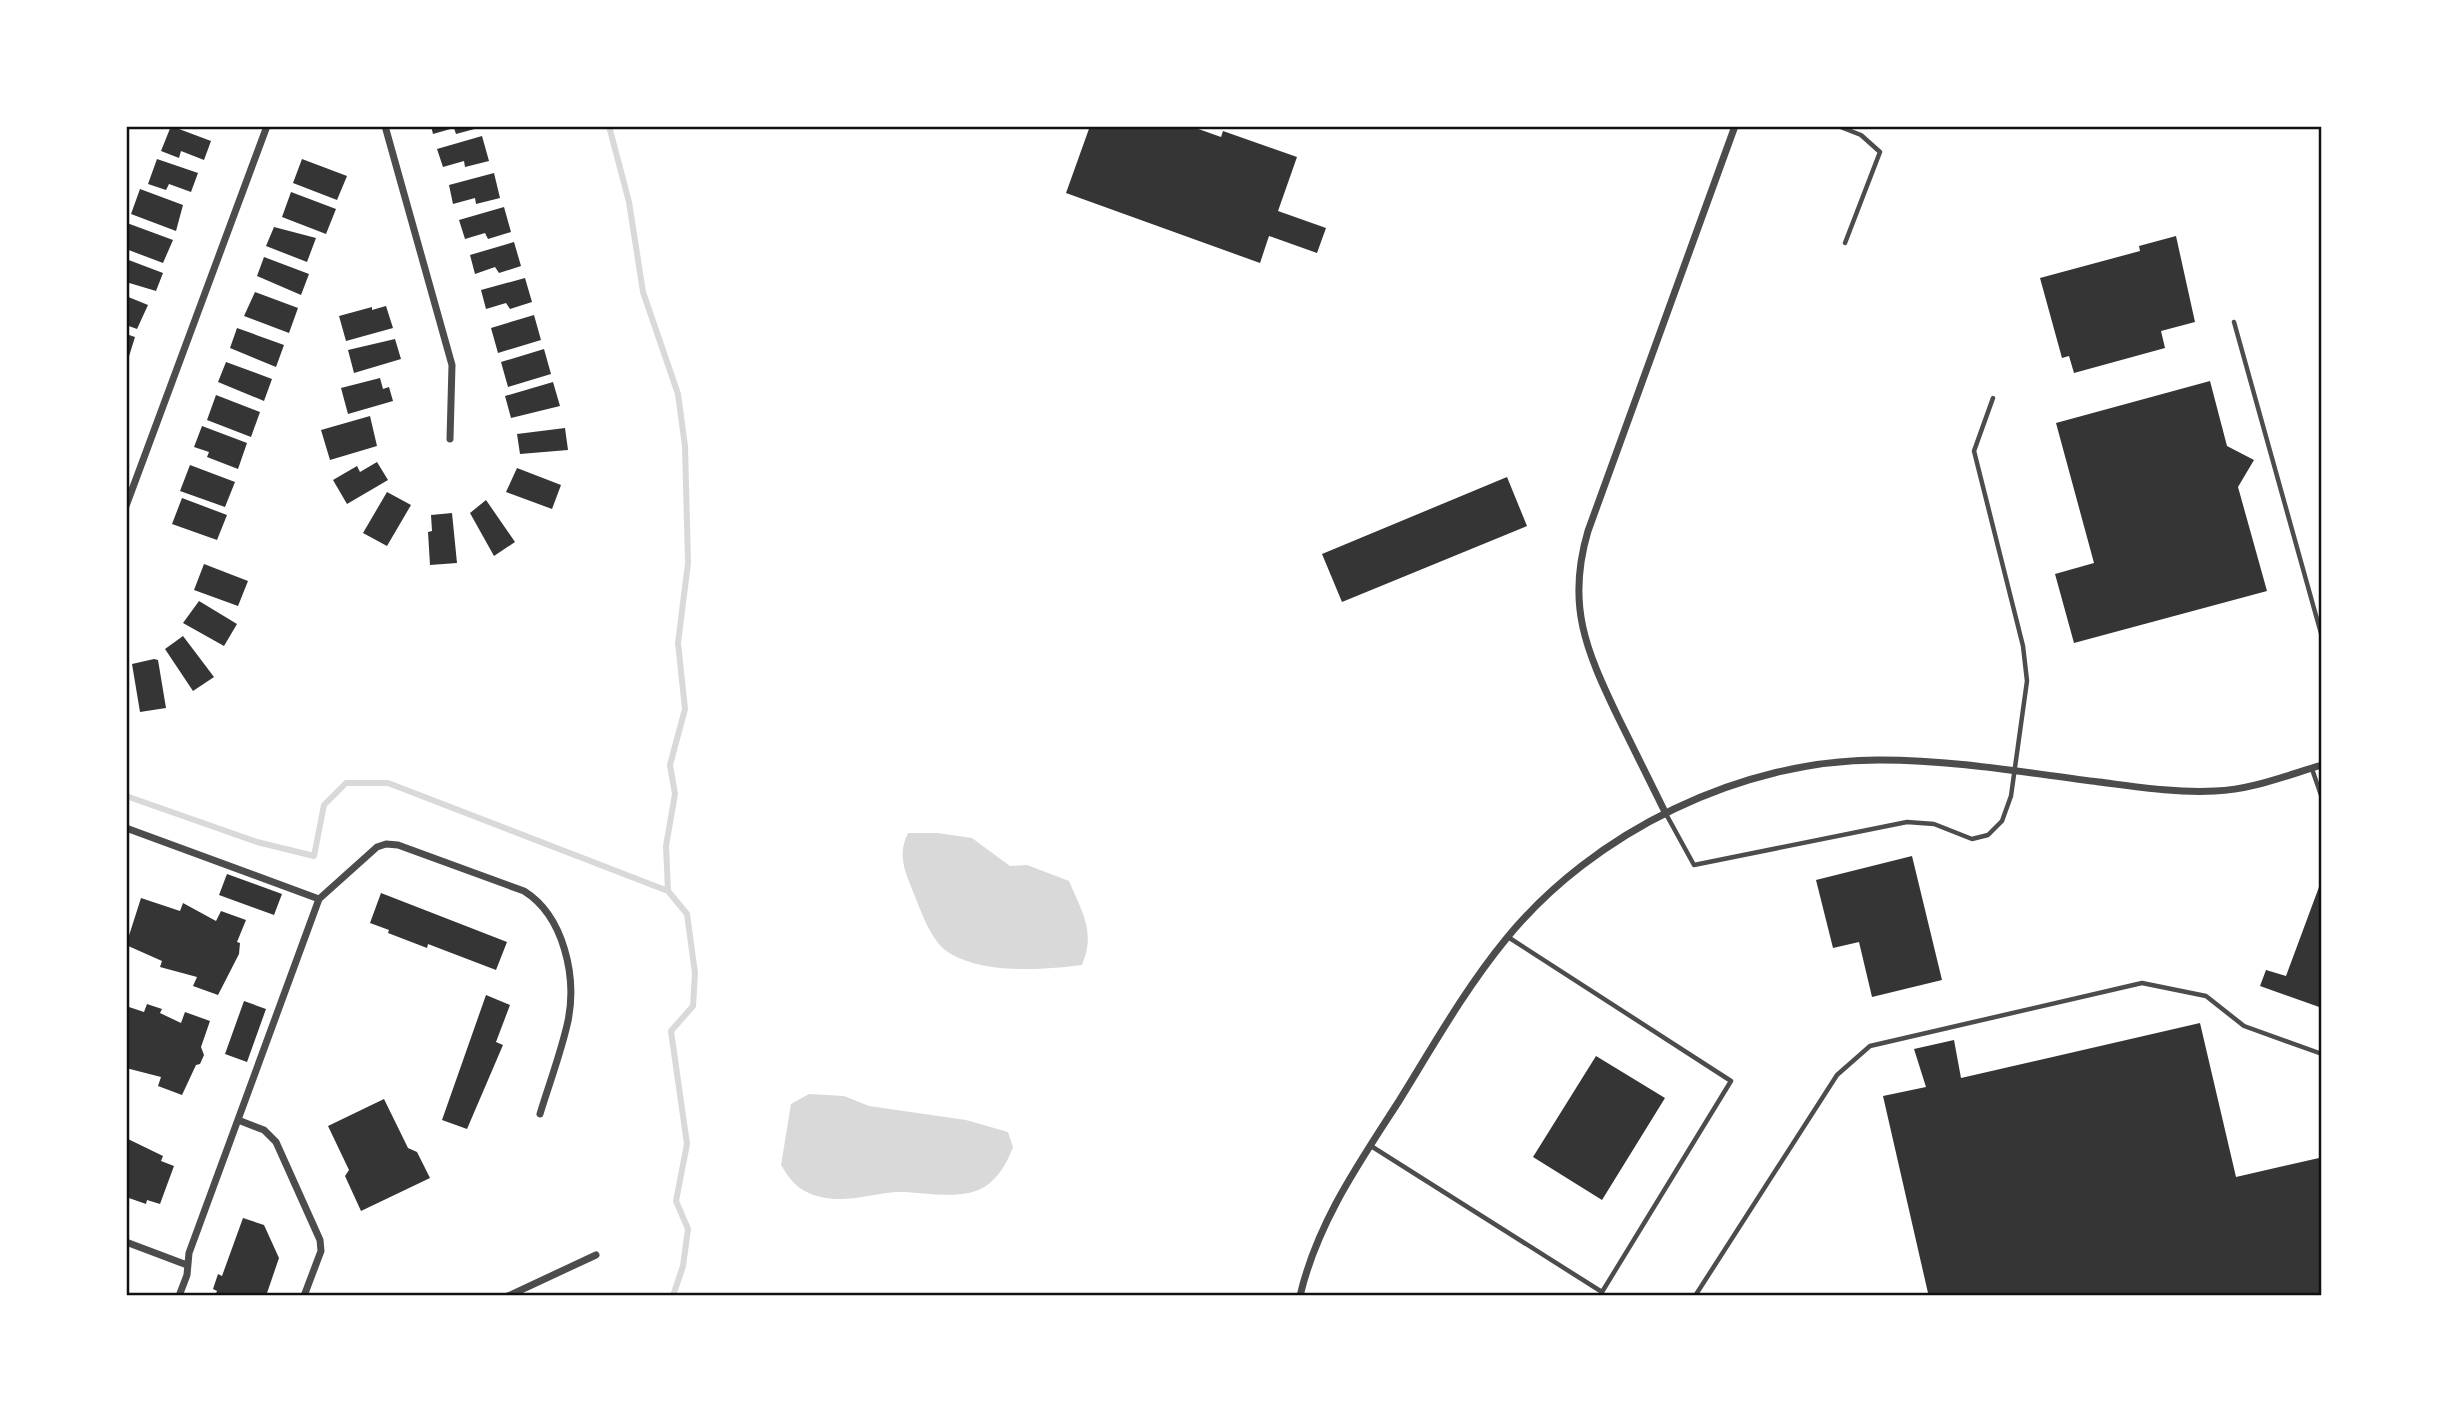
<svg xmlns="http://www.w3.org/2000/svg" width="2448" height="1422" viewBox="0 0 2448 1422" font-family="'Titillium Web',sans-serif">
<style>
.water{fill:#d9d9d9}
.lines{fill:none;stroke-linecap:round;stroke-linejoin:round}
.stream{stroke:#d9d9d9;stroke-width:6}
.building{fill:#353535}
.service{stroke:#4c4c4c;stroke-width:4.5}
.minor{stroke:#4c4c4c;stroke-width:7}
.neatline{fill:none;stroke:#111;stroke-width:2.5}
</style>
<rect width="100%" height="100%" fill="#fff"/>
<!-- water -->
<path class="water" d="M908 833H937L972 838 1010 866 1027 865 1069 881C1082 912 1096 932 1082 965 1043 970 979 975 945 950 930 938 921 911 914 894 905 871 897 856 908 833Z
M809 1094 844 1096 869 1106 966 1120 1008 1132 1013 1147C1008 1161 999 1177 986 1186 962 1202 923 1191 896 1192 870 1194 847 1203 821 1197 800 1192 791 1182 781 1165L791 1104Z"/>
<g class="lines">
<!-- stream -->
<path class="stream" d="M609 126 629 202 643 292 678 394 685 446 688 563 678 643 685 709 670 765 675 794 666 846 668 891 687 914 695 973 693 1006 671 1031 687 1144 676 1201 688 1229 683 1266 673 1296
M126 796 257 842 314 856 324 805 346 783H388L668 891"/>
</g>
<!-- building -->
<path class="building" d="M171 126 211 141 204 160 181 151 179 158 161 151Z
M431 126H482V127L456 134 454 128 433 134Z
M1090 126H1190L1221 137 1223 131 1297 157 1278 211 1326 228 1317 253 1269 236 1260 263 1066 193Z
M482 136 489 161 465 167 464 161 443 167 437 149Z
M157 159 198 173 191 192 169 184 166 190 148 184Z
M302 159 347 176 337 200 293 183Z
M494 173 500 198 476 204 475 198 453 204 449 185Z
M140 189 183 205 176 231 131 214Z
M291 192 336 209 326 234 282 217Z
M504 207 511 232 488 239 485 233 465 239 459 220Z
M127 223 173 240 163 263 126 249Z
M274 227 316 238 307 262 266 246Z
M2176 236 2195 322 2161 331 2165 348 2074 373 2069 356 2062 358 2040 278 2140 251 2139 246Z
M514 242 521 266 499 273 495 267 475 274 470 255Z
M264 257 309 274 301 295 257 276Z
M126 259 163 273 156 291 126 282Z
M525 278 532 302 510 309 506 303 486 309 481 290Z
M255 292 298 308 289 333 244 316Z
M126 296 148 305 137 329 126 325Z
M386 306 393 328 346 341 339 316 372 307V310Z
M534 315 541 340 498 353 491 328Z
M237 328 284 345 276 367 230 348Z
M126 334 135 337 126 366Z
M395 339 401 359 354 373 348 350Z
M544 349 551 374 508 387 501 362Z
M226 362 272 379 264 401 218 382Z
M380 378 383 389 389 387 393 401 348 414 341 388Z
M2210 381 2227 446 2254 460 2238 487 2267 591 2074 643 2055 574 2094 563 2056 423Z
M553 382 560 406 511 418 505 396Z
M216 395 260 412 251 437 207 420Z
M370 416 377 446 330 460 321 430Z
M202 426 247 443 238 469 207 457 209 452 194 447Z
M565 428 568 450 520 454 517 434Z
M377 462 388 480 347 504 333 480 357 466 360 472Z
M190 465 235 482 225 507 180 491Z
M517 468 561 485 552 509 506 492Z
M1507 477 1527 526 1342 602 1322 554Z
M387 492 411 505 387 546 363 533Z
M182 498 227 515 217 540 172 524Z
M486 500 515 542 494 556 470 513Z
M452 513 457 563 430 565 428 532 432 531 431 515Z
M204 564 248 581 238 606 194 590Z
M199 601 237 624 224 646 183 623Z
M183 636 214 677 193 691 165 649Z
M154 659 158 660 166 708 140 712 132 664Z
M1912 856 1942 980 1872 997 1859 942 1833 948 1816 880Z
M227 874 282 894 274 915 219 895Z
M2319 887 2322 888V1008L2260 986 2266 970 2286 976Z
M381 893 507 942 496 970 428 944 427 948 388 933 389 930 370 923Z
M141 898 180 911 183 903 216 921 221 911 246 920 237 942 240 943 239 954 218 995 193 986 197 977 160 967 162 961 126 945Z
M486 995 510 1005 496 1042 503 1045 467 1129 442 1120Z
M244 1001 266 1009 247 1062 225 1054Z
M147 1004 162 1009 160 1013 181 1023 185 1012 210 1021 201 1047 204 1055 200 1064 196 1065 182 1095 158 1086 161 1077 126 1068V1006L144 1012Z
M2200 1023 2236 1177 2319 1158 2322 1171V1296H1920L1928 1293 1883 1096 1926 1087 1914 1049 1954 1040 1961 1078Z
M1596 1056 1665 1098 1602 1200 1533 1157Z
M384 1099 408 1148 417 1152 430 1178 361 1211 345 1176 349 1170 328 1126Z
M128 1139 163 1156 161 1161 174 1166 160 1204 147 1200 146 1204 126 1197Z
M243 1218 264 1225 279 1258 266 1296H215L217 1291 213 1289 218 1274 222 1276Z"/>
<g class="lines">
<!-- service -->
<path class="service" d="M1838 126 1861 135 1880 152 1845 243
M2234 322 2322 637
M2312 769 2322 798
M1666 814 1694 865 1907 822 1934 824 1972 839 1988 835 2002 821 2011 796 2027 681 2023 646 1974 451 1993 398
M1371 1146 1602 1292 1731 1081 1508 937
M1695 1296 1837 1075 1870 1046 2142 983 2206 996 2244 1026 2322 1054"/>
<!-- minor -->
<path class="minor" d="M385 126 452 365 450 439
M126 506 267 126
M1666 814C1650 782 1634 749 1618 717 1586 650 1566 605 1588 531L1735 126
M126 828 319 899
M238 1120 264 1130 276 1142 320 1240 321 1251 304 1296
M126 1242 187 1265
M179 1296 187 1275 189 1253 319 899 377 847 386 844 398 845 524 891C564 916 577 977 568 1021 561 1053 549 1084 540 1114
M508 1296 596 1255
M1300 1296C1317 1223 1359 1163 1399 1101 1433 1046 1465 989 1506 939 1593 832 1742 759 1881 760 1954 760 2027 773 2099 782 2138 787 2176 793 2215 791 2251 790 2288 775 2322 765"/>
</g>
<!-- border -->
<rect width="2448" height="1422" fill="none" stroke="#ffffff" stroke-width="256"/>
<rect x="128" y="128" width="2192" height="1166" class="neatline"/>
</svg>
